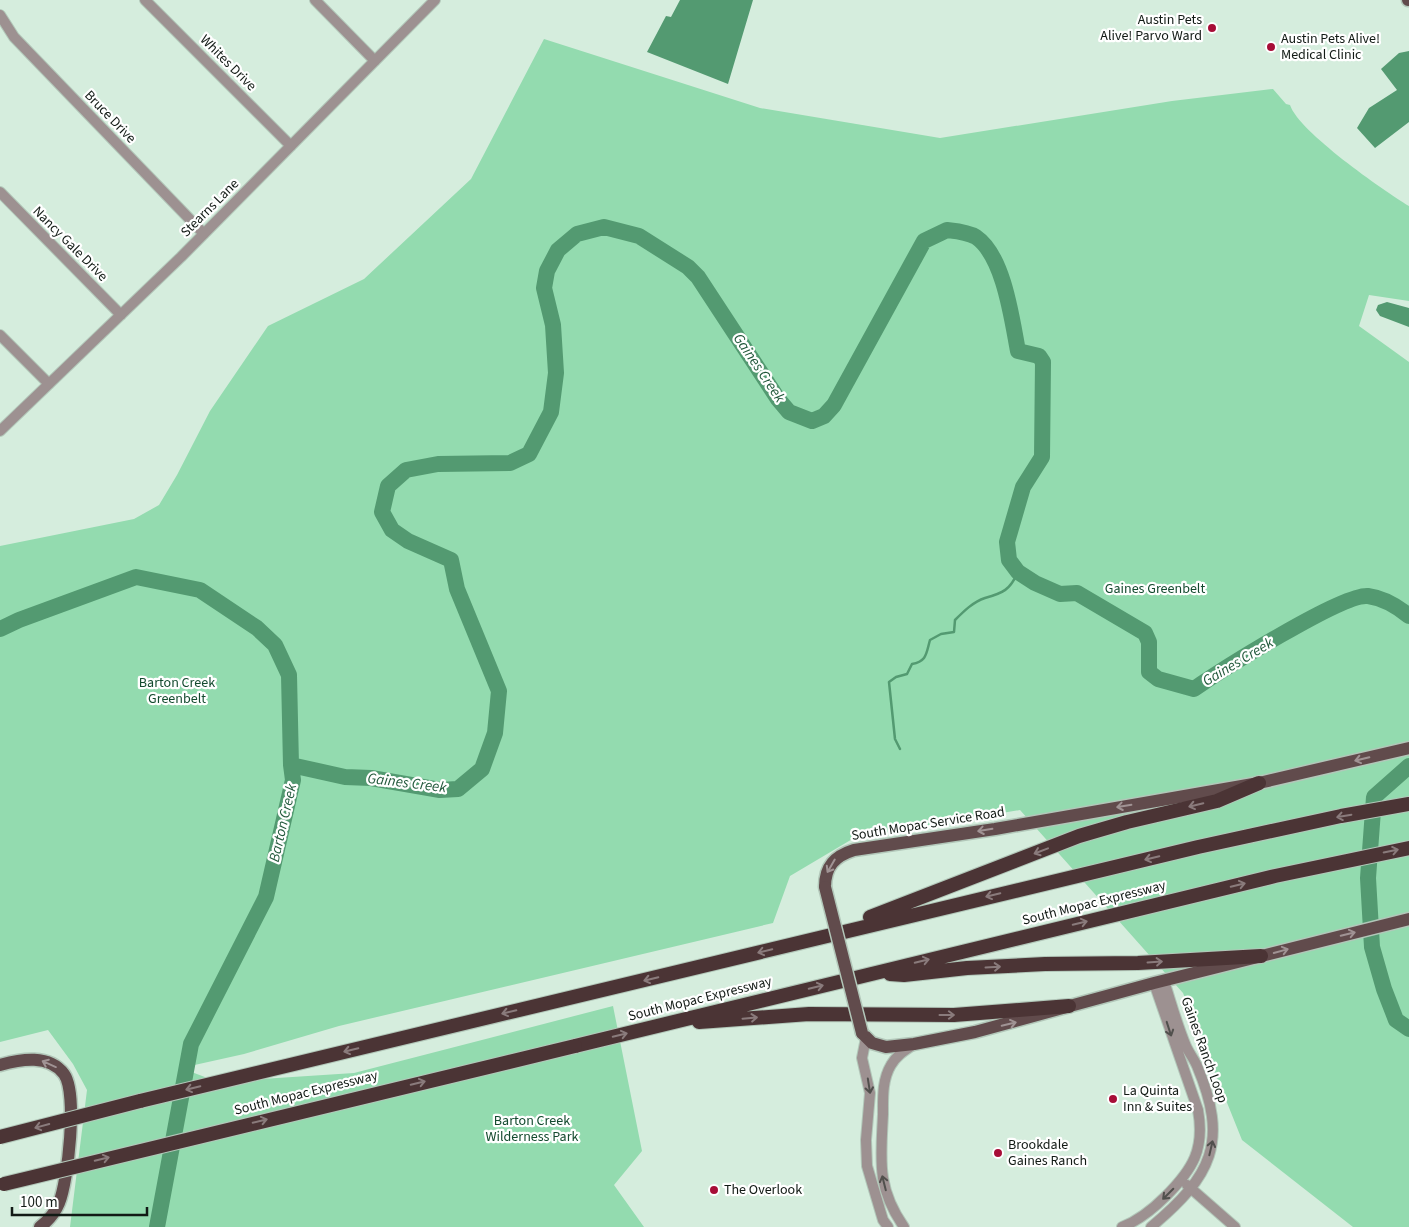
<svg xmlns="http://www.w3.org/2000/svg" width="1409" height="1227" viewBox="0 0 1409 1227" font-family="'Source Sans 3',sans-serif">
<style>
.green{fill:#93dbaf}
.water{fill:#539a71}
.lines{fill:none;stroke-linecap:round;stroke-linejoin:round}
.stream{stroke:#539a71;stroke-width:2.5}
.river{stroke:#539a71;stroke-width:16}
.minor-casing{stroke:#b2c7b9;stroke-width:12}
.major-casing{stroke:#b2c7b9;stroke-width:15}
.highway-casing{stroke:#b2c7b9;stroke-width:16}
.minor{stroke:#9d9191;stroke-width:10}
.major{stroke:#614b4c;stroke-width:12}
.highway{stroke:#4b3435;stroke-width:14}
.major-bridge-casing{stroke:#b2c7b9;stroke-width:15;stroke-linecap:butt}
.highway-bridge-casing{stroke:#b2c7b9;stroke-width:16;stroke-linecap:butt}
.major-bridge{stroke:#614b4c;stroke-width:12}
.highway-bridge{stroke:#4b3435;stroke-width:14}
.oneway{stroke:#a09394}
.oneway2{stroke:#8a7b7c}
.oneway3{stroke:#51504d}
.poi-dot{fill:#a70d37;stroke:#fff;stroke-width:2}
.labels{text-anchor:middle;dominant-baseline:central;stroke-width:4.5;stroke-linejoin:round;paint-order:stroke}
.poi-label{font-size:14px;fill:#121a15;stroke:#fff;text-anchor:start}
.street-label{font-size:14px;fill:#121a15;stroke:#fff}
.park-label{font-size:14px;fill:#134a2e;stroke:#fff}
.water-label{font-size:15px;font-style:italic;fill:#22583b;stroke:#fff}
</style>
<rect width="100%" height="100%" fill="#d5eddd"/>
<!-- green -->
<path class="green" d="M544 39 760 108 940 138 1172 101 1273 89 1286 104 1290 105C1299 132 1383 190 1409 206V301L1369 295 1359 326 1409 362V1227H1353L1242 1140 1183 993 1020 810 854 838 790 876 773 923 339 1026 244 1054 181 1068 218 1082 354 1073 613 1006 642 1151 614 1185 644 1227H70L87 1090 73 1064 48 1030 0 1042V546L134 519 159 505 177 475 210 411 268 326 364 279 471 179Z"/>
<!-- water -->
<path class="water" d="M680 0H753L728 84 647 52 666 16 671 17Z
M1409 51V122L1375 148 1357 128 1369 108 1397 90 1381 69 1399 53Z
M1387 302 1409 308V327L1380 316 1376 310 1378 305Z"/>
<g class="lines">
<!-- stream -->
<path class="stream" d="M900 749 895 739 889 682 896 677 907 674 912 664C927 661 926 654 930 640L941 634 954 632 955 620C964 611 973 602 985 598 1003 593 1010 590 1018 572"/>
<!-- river -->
<path class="river" d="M0 629 19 620 136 577 200 590 257 628 275 645 289 675 291 765 293 780 266 897 191 1044 157 1227
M291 765 345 777 371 778 440 790 458 789 482 769 495 733 499 691 457 589 451 560 408 541 392 530 382 512 388 486 406 470 438 464 510 463 529 454 551 412 556 373 553 325 544 288 547 271 558 250 577 234 604 227 639 236 688 267 698 277 778 399 789 412 812 421 824 416 834 405 924 241 947 230C956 231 968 232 976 237 1004 256 1012 320 1018 351L1039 356 1043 362 1042 457 1023 487 1007 542 1009 560 1018 572 1035 583 1060 594 1077 593 1145 633 1149 642V672L1158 679 1194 689C1220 671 1343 593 1368 596 1383 598 1398 607 1409 616
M1409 766 1374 797 1368 878 1372 947 1384 989 1396 1020 1409 1029"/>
<!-- minor casing -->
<g class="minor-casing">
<path id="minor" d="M145 0 291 146
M315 0 375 61
M0 15 14 37 204 234
M0 192 121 315
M0 335 49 384
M0 431 181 257 435 0
M866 1038 862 1058 870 1093 866 1140 867 1166 883 1220 888 1227
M1187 1185 1235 1227
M904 1227C876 1187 881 1159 883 1114 883 1098 882 1080 891 1065 896 1056 904 1051 913 1045
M1122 1227C1140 1220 1153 1209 1166 1196 1193 1169 1205 1149 1198 1110L1154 983
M1151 1227C1212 1176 1229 1142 1197 1066 1194 1059 1189 1053 1186 1046 1177 1025 1171 1002 1164 981"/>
</g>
<!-- major casing -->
<g class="major-casing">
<path id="major" d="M1408 0H1409
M825 887C825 866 835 856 854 850L995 829 1259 783 1409 748
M862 1033 872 1043 886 1047 914 1044 975 1032 1154 983 1409 919
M0 1065C21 1059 49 1054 64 1074 78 1093 68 1181 59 1203 55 1213 49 1220 40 1227"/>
</g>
<!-- highway casing -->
<g class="highway-casing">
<path id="highway" d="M870 917 1079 836 1127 822 1217 801 1259 783
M890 974 904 975 967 968 1045 964 1138 963 1261 956
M699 1022 809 1014 954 1015 1069 1006
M575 1046 1275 876 1409 848
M140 1101 1198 847 1341 816 1409 804"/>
</g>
<!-- minor -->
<use href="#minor" class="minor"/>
<!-- major -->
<use href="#major" class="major"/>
<!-- highway -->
<use href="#highway" class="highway"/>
<!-- major-bridge casing -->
<g class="major-bridge-casing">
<path id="major-bridge" d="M825 887 862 1033"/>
</g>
<!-- highway-bridge casing -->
<g class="highway-bridge-casing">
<path id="highway-bridge" d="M0 1137 140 1101
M4 1184 575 1046"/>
</g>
<!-- major-bridge -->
<use href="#major-bridge" class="major-bridge"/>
<!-- highway-bridge -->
<use href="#highway-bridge" class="highway-bridge"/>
</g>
<!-- one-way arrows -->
<defs><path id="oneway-shaft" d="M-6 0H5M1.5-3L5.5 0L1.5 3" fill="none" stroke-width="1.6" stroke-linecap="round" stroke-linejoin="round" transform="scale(1.25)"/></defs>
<g class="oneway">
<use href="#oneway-shaft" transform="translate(1362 759) rotate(167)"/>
<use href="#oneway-shaft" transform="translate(1124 806) rotate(171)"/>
<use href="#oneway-shaft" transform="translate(985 830) rotate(171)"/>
<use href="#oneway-shaft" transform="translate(831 866) rotate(120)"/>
<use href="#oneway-shaft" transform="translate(1348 934) rotate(-14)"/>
<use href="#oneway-shaft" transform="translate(1281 951) rotate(-15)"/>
<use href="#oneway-shaft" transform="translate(1009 1024) rotate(-13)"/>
<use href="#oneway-shaft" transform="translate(49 1064) rotate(-156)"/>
</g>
<g class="oneway2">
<use href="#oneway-shaft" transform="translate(1196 805) rotate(167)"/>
<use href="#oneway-shaft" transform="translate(1344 816) rotate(170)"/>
<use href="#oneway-shaft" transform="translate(1041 851) rotate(159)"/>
<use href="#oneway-shaft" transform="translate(1391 851) rotate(-11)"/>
<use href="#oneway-shaft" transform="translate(1152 858) rotate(167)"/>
<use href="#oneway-shaft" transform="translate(1238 885) rotate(-14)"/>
<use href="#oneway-shaft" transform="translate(993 895) rotate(167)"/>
<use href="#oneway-shaft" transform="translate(1080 923) rotate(-14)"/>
<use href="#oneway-shaft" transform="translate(765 951) rotate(166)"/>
<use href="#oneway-shaft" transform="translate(922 961) rotate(-14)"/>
<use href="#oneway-shaft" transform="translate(1155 962) rotate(-4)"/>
<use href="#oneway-shaft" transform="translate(993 967) rotate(-3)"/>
<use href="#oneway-shaft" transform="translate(651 979) rotate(167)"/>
<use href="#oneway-shaft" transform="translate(816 987) rotate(-14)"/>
<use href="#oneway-shaft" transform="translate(509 1012) rotate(167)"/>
<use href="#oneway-shaft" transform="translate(947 1015)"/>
<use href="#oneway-shaft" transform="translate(750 1018) rotate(-5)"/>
<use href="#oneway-shaft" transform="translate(620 1035) rotate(-14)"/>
<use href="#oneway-shaft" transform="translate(351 1050) rotate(167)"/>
<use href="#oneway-shaft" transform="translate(418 1083) rotate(-14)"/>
<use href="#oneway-shaft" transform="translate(193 1088) rotate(167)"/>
<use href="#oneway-shaft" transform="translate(260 1121) rotate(-14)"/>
<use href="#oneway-shaft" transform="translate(42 1126) rotate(165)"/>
<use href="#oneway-shaft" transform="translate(102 1159) rotate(-14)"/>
</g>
<g class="oneway3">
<use href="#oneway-shaft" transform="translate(1169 1029) rotate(72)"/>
<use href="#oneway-shaft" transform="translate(869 1086) rotate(81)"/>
<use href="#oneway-shaft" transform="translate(1211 1148) rotate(-77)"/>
<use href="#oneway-shaft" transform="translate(884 1183) rotate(-104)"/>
<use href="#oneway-shaft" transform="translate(1168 1194) rotate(135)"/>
</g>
<!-- markers -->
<g class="poi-dot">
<circle cx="1212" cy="28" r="5"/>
<circle cx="1271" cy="47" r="5"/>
<circle cx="1113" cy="1099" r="5"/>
<circle cx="998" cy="1153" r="5"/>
<circle cx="714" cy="1190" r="5"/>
</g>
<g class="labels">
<!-- poi labels -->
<g class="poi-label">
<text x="1202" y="20" text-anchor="end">Austin Pets<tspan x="1202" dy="16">Alive! Parvo Ward</tspan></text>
<text x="1281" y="39">Austin Pets Alive!<tspan x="1281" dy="16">Medical Clinic</tspan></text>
<text x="1123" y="1091">La Quinta<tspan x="1123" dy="16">Inn &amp; Suites</tspan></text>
<text x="1008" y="1145">Brookdale<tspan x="1008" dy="16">Gaines Ranch</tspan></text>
<text x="724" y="1190">The Overlook</text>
</g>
<!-- street labels -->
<g class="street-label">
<text transform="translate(228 63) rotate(45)">Whites Drive</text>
<text transform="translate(110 117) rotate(46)">Bruce Drive</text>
<text transform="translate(210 208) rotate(-45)">Stearns Lane</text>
<text transform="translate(70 244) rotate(45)">Nancy Gale Drive</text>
<text transform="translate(928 824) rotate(-9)">South Mopac Service Road</text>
<text transform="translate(1094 903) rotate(-14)">South Mopac Expressway</text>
<text transform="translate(700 999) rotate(-14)">South Mopac Expressway</text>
<text transform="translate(1204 1050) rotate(70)">Gaines Ranch Loop</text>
<text transform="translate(306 1093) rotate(-14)">South Mopac Expressway</text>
</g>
<!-- park labels -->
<g class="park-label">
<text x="1155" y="589">Gaines Greenbelt</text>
<text x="177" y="683">Barton Creek<tspan x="177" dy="16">Greenbelt</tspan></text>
<text x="532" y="1121">Barton Creek<tspan x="532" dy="16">Wilderness Park</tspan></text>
</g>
<!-- water labels -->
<g class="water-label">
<text transform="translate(759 368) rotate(56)">Gaines Creek</text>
<text transform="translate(1238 662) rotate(-31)">Gaines Creek</text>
<text transform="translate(407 783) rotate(7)">Gaines Creek</text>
<text transform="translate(283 823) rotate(-77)">Barton Creek</text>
</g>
</g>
<!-- scale -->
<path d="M12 1207v8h135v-8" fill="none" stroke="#121a15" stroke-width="2.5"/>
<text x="20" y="1207" font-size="15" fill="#121a15" stroke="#ffffff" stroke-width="4" paint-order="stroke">100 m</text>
</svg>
